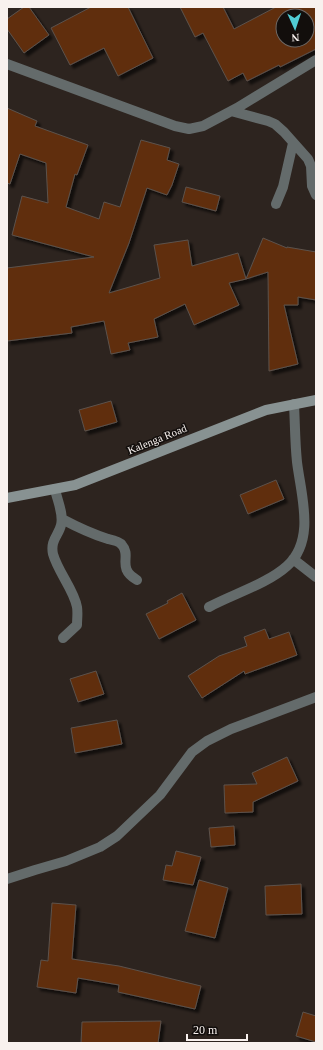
<svg xmlns="http://www.w3.org/2000/svg" width="323" height="1050" viewBox="0 0 323 1050" font-family="Georgia,serif">
<style>
.building{fill:#602e0d;stroke:#5c524c;fill-rule:evenodd;filter:url(#shadow)}
.lines{fill:none;stroke-linecap:round;stroke-linejoin:round}
.minor{stroke:#646b6b;stroke-width:10}
.secondary{stroke:#889292;stroke-width:10}
.labels{text-anchor:middle;dominant-baseline:central;stroke-width:3;stroke-linejoin:round;paint-order:stroke}
.street-label{font-size:11px;fill:#f8f1ee;stroke:#120e0c}
</style>
<defs>
<filter id="shadow"><feDropShadow dx="3.5" dy="3.5" stdDeviation="1" flood-color="#0009"/></filter>
</defs>
<rect width="100%" height="100%" fill="#2d241f"/>
<!-- building -->
<path class="building" d="M24 7H29L49 35 24 53 7 29V19Z
M91 7H128L153 58 118 76 104 48 70 65 51 28Z
M180 7H223L234 29 276 7H316V49L280 67 279 65 247 81 243 73 228 81 203 33 195 37ZM283 16H307V40H283Z
M7 108 37 121 35 126 88 145 77 175 75 174 66 207 99 219 104 202 120 207 141 140 170 148 167 160 179 164 172 185 167 195 147 188 129 243 109 293 160 278 154 245 188 240 192 266 238 253 246 279 229 283 239 305 194 325 185 304 154 319 158 337 128 343 130 350 111 354 104 321 71 327 72 333 7 341V268L94 257 12 235 22 196 48 203 46 163 20 154 10 184 7 183Z
M186 187 220 196 216 211 182 202Z
M263 238 287 248V247L316 252V300L298 297V305H284L298 364 269 371 268 272 246 279Z
M111 401 117 422 85 431 79 410Z
M276 480 284 499 248 514 240 495Z
M182 593 196 620 159 639 146 614 168 603 167 601Z
M265 629 269 639 289 632 297 655 245 674 244 671 202 698 188 676 219 656 247 646 244 637Z
M96 671 104 694 78 702 70 679Z
M117 720 122 744 75 753 71 728Z
M287 757 298 781 253 802V812L225 813 224 785 257 784 252 773Z
M234 826 235 845 211 847 209 828Z
M176 851 201 857 193 885 163 880 166 865 172 866Z
M199 880 228 888 215 938 185 931Z
M301 884 302 914 266 915 265 886Z
M52 903 76 905 72 959 119 966 201 986 195 1009 118 992 119 985 78 978 76 993 37 987 41 960 48 961Z
M303 1012 316 1016V1042L296 1036Z
M161 1021 158 1043H81L82 1022Z"/>
<g class="lines">
<!-- minor -->
<path class="minor" d="M7 64 175 126 189 129 203 126 237 108 316 60
M231 111 268 121 275 124 284 132 308 159 311 166 312 186 316 195
M276 204 283 187 293 143
M55 489C57 500 64 514 61 525 59 535 50 540 53 554 58 572 74 590 77 607 78 613 77 619 77 625L63 638
M62 519C77 527 92 534 108 539 113 540 119 541 122 545 132 556 116 568 137 580
M293 559 316 577
M209 607C233 594 267 584 287 566 316 540 301 495 297 462 295 443 295 423 294 404
M7 879 35 870 66 861 100 847 117 836 160 795 192 752 207 741 231 729 316 697"/>
<!-- secondary -->
<path class="secondary" d="M7 498 75 485 266 410 316 400"/>
</g>
<g class="labels">
<!-- street labels -->
<g class="street-label">
<text transform="translate(157 439) rotate(-22)">Kalenga Road</text>
</g>
</g>
<!-- border -->
<rect width="323" height="1050" fill="none" stroke="#f8f1ee" stroke-width="16"/>
<!-- north arrow -->
<g transform="translate(295 28) rotate(177)"><circle r="19" fill="#120e0c" stroke="#6e6966"/>
<path d="M0-3L7 15L0 10L-7 15Z" fill="#51ccd4"/>
<text y="-6" font-size="11" font-weight="bold" text-anchor="middle" fill="#f8f1ee">N</text>
</g>
<!-- scale -->
<path d="M187 1034v6h60v-6" fill="none" stroke="#f8f1ee" stroke-width="2"/>
<text x="193" y="1034" font-size="12" fill="#f8f1ee" stroke="#120e0c" stroke-width="3" paint-order="stroke">20 m</text>
</svg>
